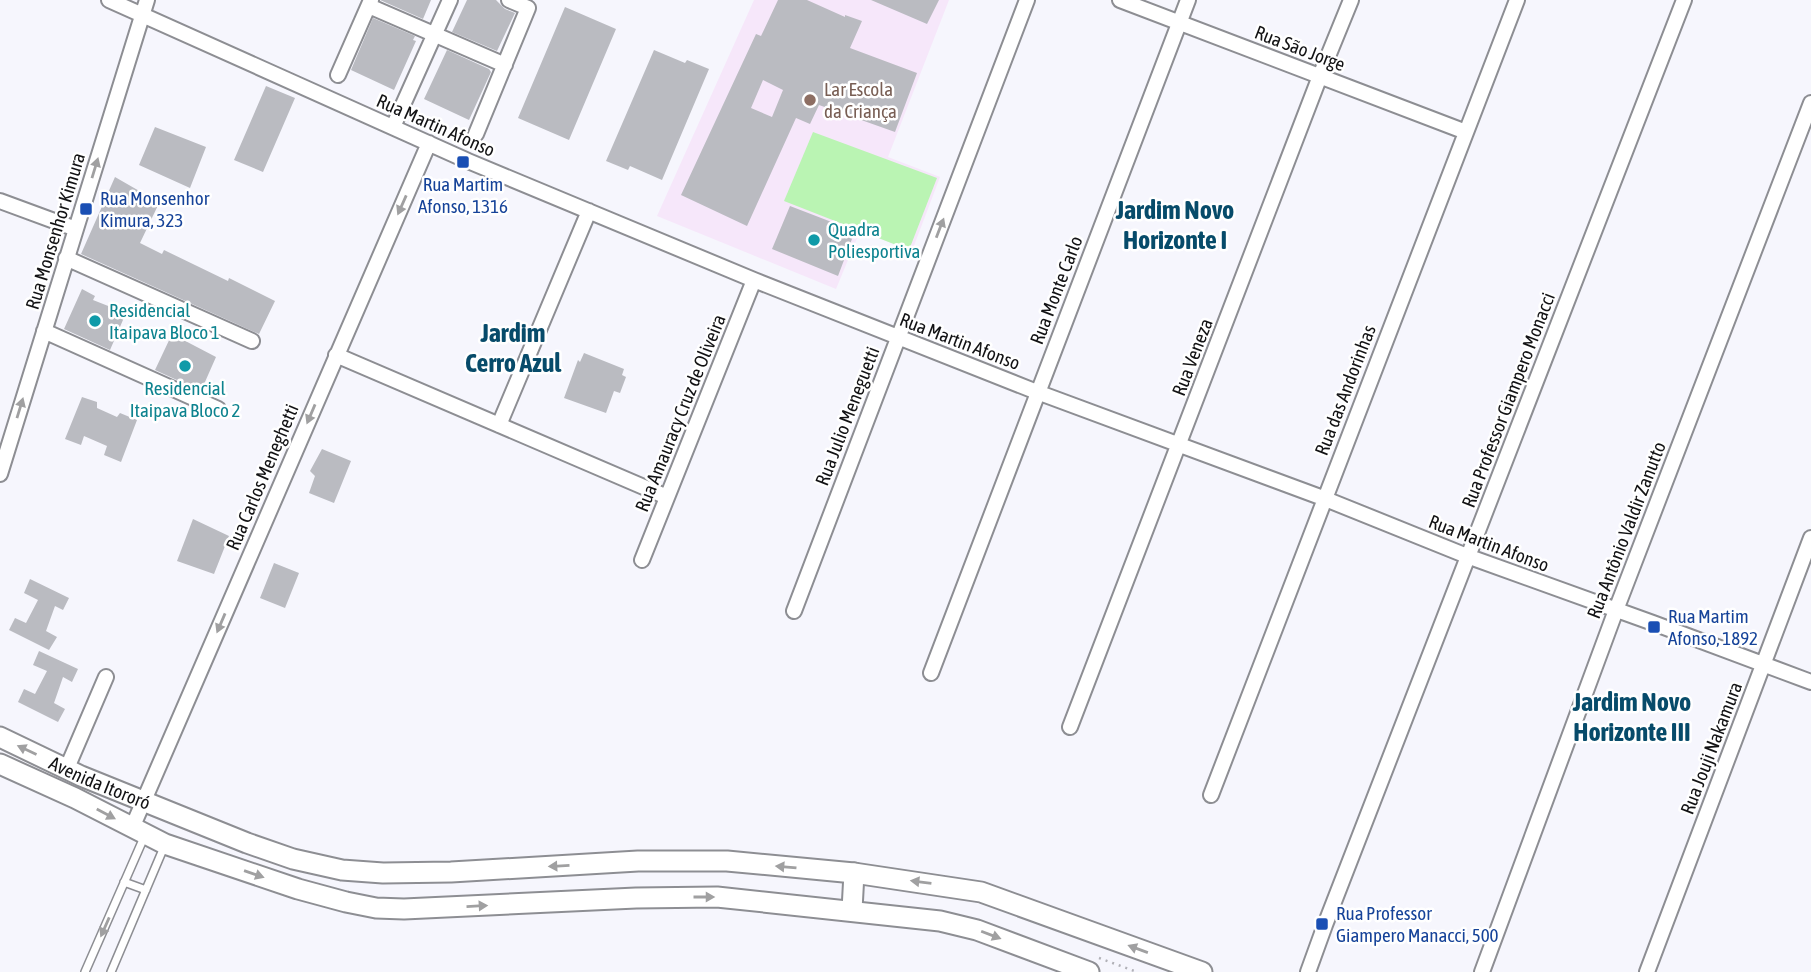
<svg xmlns="http://www.w3.org/2000/svg" width="1811" height="972" viewBox="0 0 1811 972" font-family="'Asap Condensed',sans-serif">
<style>
.education{fill:#f6e7fa}
.green{fill:#baf4b3}
.building{fill:#babbc1;fill-rule:evenodd}
.lines{fill:none;stroke-linecap:round;stroke-linejoin:round}
.service-casing{stroke:#8d8e93;stroke-width:10}
.minor-casing{stroke:#8d8e93;stroke-width:18}
.secondary-casing{stroke:#8d8e93;stroke-width:23}
.path{stroke:#b1b1b7;stroke-width:2.5;stroke-dasharray:2 5;stroke-linecap:butt}
.service{stroke:#fff;stroke-width:7}
.minor{stroke:#fff;stroke-width:14}
.secondary{stroke:#fff;stroke-width:19}
.oneway{fill:#a0a0a1}
.education-dot{fill:#8d6e63;stroke:#fff;stroke-width:2.5}
.transit-dot{fill:#1a4fb4;stroke:#fff;stroke-width:2.5}
.culture-dot{fill:#0f9aa8;stroke:#fff;stroke-width:2.5}
.labels{text-anchor:middle;dominant-baseline:central;stroke-width:5;stroke-linejoin:round;paint-order:stroke}
.street-label{font-size:19px;fill:#121214;stroke:#fff}
.education-label{font-size:19px;fill:#785e54;stroke:#fff;text-anchor:start}
.transit-label{font-size:19px;fill:#164399;stroke:#fff;text-anchor:start}
.culture-label{font-size:19px;fill:#0d838f;stroke:#fff;text-anchor:start}
.district-label{font-size:26px;font-weight:bold;fill:#074b6a;stroke:#fff}
</style>
<rect width="100%" height="100%" fill="#f6f6fd"/>
<!-- education -->
<path class="education" d="M754 0H949L888 157 940 177 912 251 860 231 836 289 657 216Z"/>
<!-- green -->
<path class="green" d="M813 132 937 178 909 250 784 201Z"/>
<!-- building -->
<path class="building" d="M380 0H431L423 19Z
M467 0H496L505 9 515 13 497 51 452 32Z
M778 0H807L845 17V15L862 21 850 48 917 73 895 132 819 105 810 124 796 118 747 226 681 195 756 34 761 36ZM763 80 783 90 772 117 751 108Z
M871 0H939L927 24Z
M565 7 616 29 569 140 518 118Z
M373 18 415 36 413 40 416 41 394 90 351 70Z
M447 50 489 69 491 72 469 120 424 99Z
M654 50 685 63 687 60 709 69 662 180 630 166 628 170 606 161Z
M266 86 295 98 263 172 234 160Z
M155 127 206 147 190 188 139 165Z
M115 177 148 196 149 193 161 199 140 243 162 254 164 250 228 281 229 278 275 301 259 334 81 254Z
M790 206 855 231 838 276 772 249Z
M82 289 95 296 93 300 126 313 110 350 64 329Z
M172 334 216 357 201 391 155 370Z
M584 353 624 369 622 375 626 377 620 393 614 391 606 413 564 398 578 360 580 362Z
M82 397 97 402V408L117 417 120 413 137 420 121 462 104 455 107 446 84 436 81 445 65 439Z
M322 449 351 461 334 503 309 493 315 476 310 471Z
M193 519 229 536 214 574 177 561Z
M274 563 299 573 285 608 260 598Z
M30 579 69 598 63 610 55 606 46 631 57 637 49 650 9 630 15 618 26 623 38 600 24 593Z
M39 651 78 669 72 682 63 677 54 703 65 709 58 722 18 702 24 689 35 694 47 671 33 665Z"/>
<g class="lines">
<!-- service casing -->
<g class="service-casing">
<path id="service" d="M124 882 146 890
M85 972 145 835
M111 972 164 847"/>
</g>
<!-- minor casing -->
<g class="minor-casing">
<path id="minor" d="M109 0 468 161 754 280 1037 392 1323 498 1467 556 1653 623 1811 682
M1120 0 1466 132
M369 6 505 65
M338 75 371 0
M393 127 450 0
M476 134 528 8 509 0
M0 201 76 229
M66 258 252 341
M44 331 218 409
M336 355 667 497
M499 425 589 211
M0 474 147 0
M642 560 754 280
M794 611 1027 0
M931 673 1188 0
M1070 727 1320 76 1351 0
M67 768 106 677
M1211 795 1517 0
M132 828 429 143
M1308 972 1325 925 1684 0
M1482 972 1616 610 1811 103
M1647 972 1811 538"/>
</g>
<!-- secondary casing -->
<g class="secondary-casing">
<g id="secondary">
<path id="s1" d="M0 737 81 776 247 843 293 859 342 870 383 873 451 872 638 861H727L854 873 981 892 1202 972"/>
<path d="M0 764 75 798 165 844 298 889 346 902 376 908 404 909 636 898 717 897 940 921 977 930 1089 972"/>
<path d="M852 910 854 873"/>
</g>
</g>
<!-- path -->
<path class="path" d="M1099 958 1137 972"/>
<!-- service -->
<use href="#service" class="service"/>
<!-- minor -->
<use href="#minor" class="minor"/>
<!-- secondary -->
<use href="#secondary" class="secondary"/>
</g>
<!-- one-way arrows -->
<defs><path id="oneway-solid" d="M-6-.8H1V-3.2L6.5 0L1 3.2V.8H-6Z" transform="scale(1.75)"/></defs>
<g class="oneway">
<use href="#oneway-solid" transform="translate(95 168) rotate(-73)"/>
<use href="#oneway-solid" transform="translate(402 205) rotate(114)"/>
<use href="#oneway-solid" transform="translate(940 228) rotate(-69)"/>
<use href="#oneway-solid" transform="translate(20 408) rotate(-73)"/>
<use href="#oneway-solid" transform="translate(311 414) rotate(113)"/>
<use href="#oneway-solid" transform="translate(221 623) rotate(113)"/>
<use href="#oneway-solid" transform="translate(27 750) rotate(-155)"/>
<use href="#oneway-solid" transform="translate(106 814) rotate(28)"/>
<use href="#oneway-solid" transform="translate(559 866) rotate(177)"/>
<use href="#oneway-solid" transform="translate(786 867) rotate(-175)"/>
<use href="#oneway-solid" transform="translate(254 874) rotate(19)"/>
<use href="#oneway-solid" transform="translate(921 882) rotate(-173)"/>
<use href="#oneway-solid" transform="translate(704 897)"/>
<use href="#oneway-solid" transform="translate(477 906) rotate(-3)"/>
<use href="#oneway-solid" transform="translate(105 927) rotate(114)"/>
<use href="#oneway-solid" transform="translate(991 935) rotate(21)"/>
<use href="#oneway-solid" transform="translate(1138 949) rotate(-160)"/>
</g>
<!-- markers -->
<circle class="education-dot" cx="810" cy="100" r="7"/>
<g class="transit-dot">
<rect x="456" y="155" width="14" height="14" rx="3.5"/>
<rect x="79" y="202" width="14" height="14" rx="3.5"/>
<rect x="1647" y="620" width="14" height="14" rx="3.5"/>
<rect x="1315" y="917" width="14" height="14" rx="3.5"/>
</g>
<g class="culture-dot">
<circle cx="814" cy="240" r="7"/>
<circle cx="95" cy="321" r="7"/>
<circle cx="185" cy="366" r="7"/>
</g>
<g class="labels">
<!-- street labels -->
<g class="street-label">
<text transform="translate(1300 48) rotate(21)">Rua São Jorge</text>
<text transform="translate(436 125) rotate(24)">Rua Martin Afonso</text>
<text transform="translate(55 231) rotate(-73)">Rua Monsenhor Kimura</text>
<text transform="translate(1056 290) rotate(-69)">Rua Monte Carlo</text>
<text transform="translate(960 341) rotate(21)">Rua Martin Afonso</text>
<text transform="translate(1192 357) rotate(-69)">Rua Veneza</text>
<text transform="translate(1345 390) rotate(-69)">Rua das Andorinhas</text>
<text transform="translate(1508 400) rotate(-69)">Rua Professor Giampero Monacci</text>
<text transform="translate(680 413) rotate(-68)">Rua Amauracy Cruz de Oliveira</text>
<text transform="translate(847 416) rotate(-69)">Rua Julio Meneguetti</text>
<text transform="translate(262 477) rotate(-67)">Rua Carlos Meneghetti</text>
<text transform="translate(1626 530) rotate(-69)">Rua Antônio Valdir Zanutto</text>
<text transform="translate(1489 543) rotate(21)">Rua Martin Afonso</text>
<text transform="translate(1711 748) rotate(-69)">Rua Jouji Nakamura</text>
<text stroke="none"><textPath href="#s1" startOffset="110">Avenida Itororó</textPath></text>
</g>
<!-- education labels -->
<g class="education-label">
<text x="824" y="89">Lar Escola<tspan x="824" dy="22">da Criança</tspan></text>
</g>
<!-- transit labels -->
<g class="transit-label">
<text x="463" y="184" text-anchor="middle">Rua Martim<tspan x="463" dy="22">Afonso, 1316</tspan></text>
<text x="100" y="198">Rua Monsenhor<tspan x="100" dy="22">Kimura, 323</tspan></text>
<text x="1668" y="616">Rua Martim<tspan x="1668" dy="22">Afonso, 1892</tspan></text>
<text x="1336" y="913">Rua Professor<tspan x="1336" dy="22">Giampero Manacci, 500</tspan></text>
</g>
<!-- culture labels -->
<g class="culture-label">
<text x="828" y="229">Quadra<tspan x="828" dy="22">Poliesportiva</tspan></text>
<text x="109" y="310">Residencial<tspan x="109" dy="22">Itaipava Bloco 1</tspan></text>
<text x="185" y="388" text-anchor="middle">Residencial<tspan x="185" dy="22">Itaipava Bloco 2</tspan></text>
</g>
<!-- district labels -->
<g class="district-label">
<text x="1175" y="210">Jardim Novo<tspan x="1175" dy="30">Horizonte I</tspan></text>
<text x="513" y="333">Jardim<tspan x="513" dy="30">Cerro Azul</tspan></text>
<text x="1632" y="702">Jardim Novo<tspan x="1632" dy="30">Horizonte III</tspan></text>
</g>
</g>
</svg>
